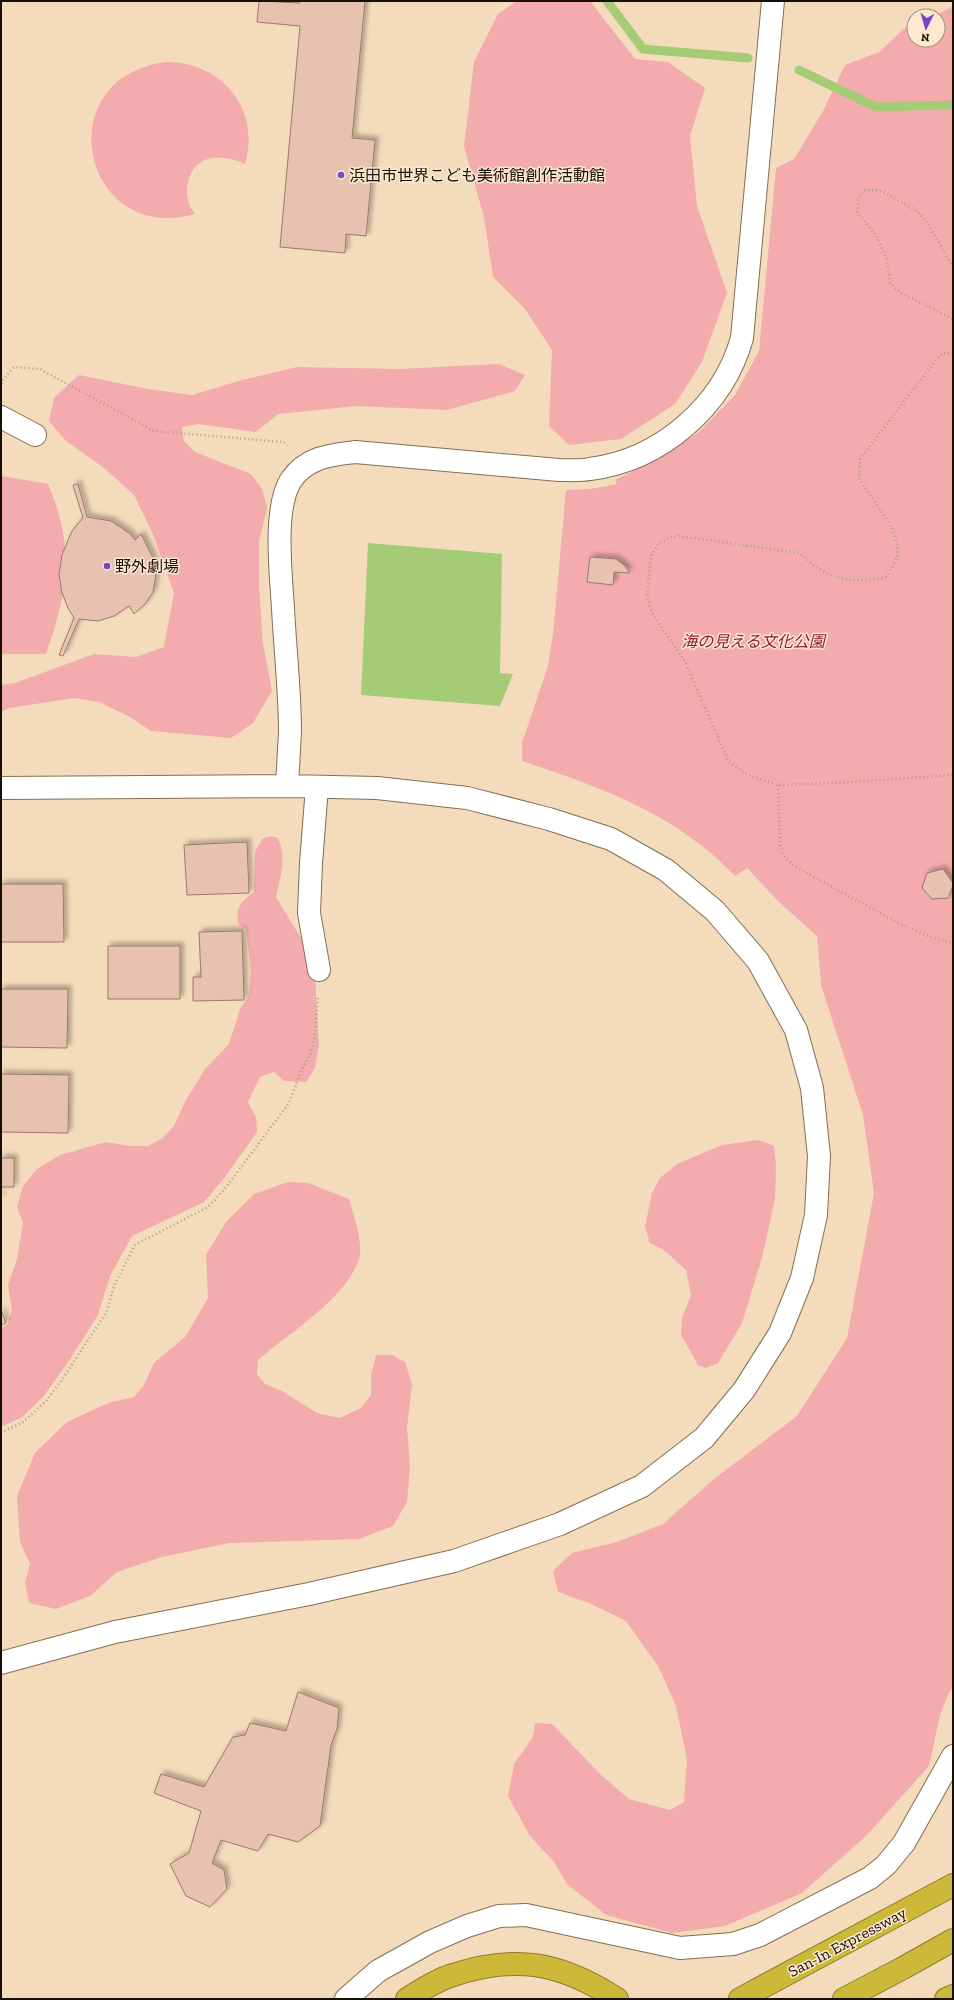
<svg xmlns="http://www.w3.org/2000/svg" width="954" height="2000" viewBox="0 0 954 2000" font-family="'Zilla Slab','Noto Sans JP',serif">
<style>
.green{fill:#f4abad}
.water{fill:#a4cb75}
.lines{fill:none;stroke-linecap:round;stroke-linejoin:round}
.stream{stroke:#a4cb75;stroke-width:9}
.building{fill:#e8c2b0;stroke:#9b7969;filter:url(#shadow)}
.minor-casing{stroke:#846e52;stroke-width:24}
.highway-casing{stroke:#8d7e27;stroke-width:24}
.path{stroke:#b19d83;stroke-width:2.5;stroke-dasharray:1 3;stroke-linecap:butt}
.minor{stroke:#fff;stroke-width:22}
.highway{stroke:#ccb939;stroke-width:22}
.poi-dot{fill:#734ac3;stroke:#fde9d0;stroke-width:1.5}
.labels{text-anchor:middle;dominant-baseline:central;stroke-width:3;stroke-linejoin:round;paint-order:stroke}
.poi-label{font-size:16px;fill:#181005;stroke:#fde9d0;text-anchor:start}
.park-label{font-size:16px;font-style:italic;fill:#911c2f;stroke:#fde9d0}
.street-label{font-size:16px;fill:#181005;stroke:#fde9d0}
</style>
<defs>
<filter id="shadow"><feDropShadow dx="3.5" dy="-3.5" stdDeviation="2" flood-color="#0004"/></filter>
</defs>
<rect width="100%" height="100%" fill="#f4dbbb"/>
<!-- green -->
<path class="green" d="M517 1H590L635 59 668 62 705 88 690 136 697 206 727 293 702 362 675 404 621 439 569 445 549 426 552 350 525 309 493 277 484 217 464 146 474 62 498 14Z
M953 6V1688L949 1692 940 1715 929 1766 867 1835 802 1893 725 1926 672 1933 606 1915 567 1884 554 1862 530 1836 508 1796 514 1764 533 1737 535 1723 552 1724 601 1775 629 1799 670 1810 684 1802 687 1759 676 1706 658 1666 626 1621 589 1603 558 1592 553 1571 572 1553 617 1542 663 1524 714 1479 797 1416 847 1338 874 1193 863 1115 821 985 817 936 779 902 747 868 735 876C675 813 602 788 522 761V743L548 666 553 634 566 490 590 489 617 484 615 480 666 454 699 432 735 395 759 351 776 168 794 159 822 113 845 65 879 52 906 27 914 24V40H938V16H935Z
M166 62C222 62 261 109 245 164 219 152 190 155 187 189 187 198 189 207 195 214 83 246 45 78 166 62Z
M499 364 525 375 515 391 447 410 356 406 278 414 256 432 198 424 182 427 184 441 195 452 251 474 262 489 267 508 259 542V587L263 644 272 691 253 723 231 738 151 731 130 717 99 702 75 698 9 708 1 712V685L15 683 94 654 136 657 164 647 174 593 153 534 134 495 104 468 65 440 49 421 54 398 79 375 148 389 192 395 242 380 297 367 399 369Z
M1 476 48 484C75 546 68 592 46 654H1Z
M270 836 278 838C287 860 280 876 276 897L307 948 315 978 319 1045 315 1068 306 1082 284 1081 274 1072 260 1077 248 1102 256 1117 257 1132 225 1177 204 1202 132 1236 110 1276 98 1315 69 1361 43 1397 22 1417 1 1427V1328L8 1324 12 1310 8 1285 17 1259 23 1223 17 1207 23 1186 37 1169 60 1155 106 1142 130 1146H148L163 1138 174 1126 186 1100 205 1069 229 1044 240 1009 249 995 251 970 246 929 238 923C236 906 241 902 254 892L255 852 262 839Z
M758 1140 774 1146 776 1165 775 1199 762 1258 742 1323 718 1363 706 1368 698 1365 681 1335 682 1318 691 1295 686 1270 664 1250 650 1243 645 1227 652 1193 660 1178 677 1164 722 1145Z
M288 1182 308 1183 349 1199C353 1213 364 1245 359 1259 346 1299 289 1333 258 1360L257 1374 265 1384 282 1391 317 1413 340 1418 361 1408 371 1395V1375L376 1355H392L405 1362 412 1384 407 1428 410 1466 407 1502 393 1526 359 1539 229 1543 162 1557 117 1572 90 1596 56 1609 29 1603 25 1583 30 1564 20 1542 17 1496 35 1453 67 1422 108 1403 134 1397 144 1385 154 1363 186 1336 208 1298 206 1255 226 1222 254 1194Z"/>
<!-- water -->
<path class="water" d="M368 543 502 554 500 673 513 674 500 706 361 695Z"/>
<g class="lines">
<!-- stream -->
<path class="stream" d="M607 1 643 49 748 58
M799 70 876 107 953 105"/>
</g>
<!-- building -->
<path class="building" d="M259 1 300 3V1H365L352 138 375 140 366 236 346 234 345 253 280 247 300 26 257 22Z
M78 484 87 517 111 521 129 533 135 540 141 534 153 558 156 575 153 592 145 604 134 614 129 606 114 616 98 621 79 619 63 656 59 655 74 618 68 608 62 593 59 575 62 555 72 531 83 518 73 485Z
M590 557 616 559 624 565 630 573 614 572 613 585 587 582Z
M247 842 249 893 187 895 184 845Z
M943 869 953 883V886L948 898 932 899 922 888 927 873Z
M1 884H63L64 942H1Z
M242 931 244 1000 193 1001V977H201L199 932Z
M108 946H180V999H108Z
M1 989H68L67 1048 1 1047Z
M1 1074 69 1075 68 1133 1 1132Z
M1 1158H14V1187H1V1200Z
M1 1310 6 1323 1 1325Z
M298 1692 339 1708 337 1729 331 1745 320 1826 298 1842 268 1834 258 1851 221 1840 212 1863 224 1870 227 1889 210 1907 186 1896 170 1864 189 1853 201 1811 154 1793 161 1774 204 1787 233 1737 245 1735 250 1723 286 1731Z"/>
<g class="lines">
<!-- minor casing -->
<g class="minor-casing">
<path id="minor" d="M1 417 35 435
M287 786C288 768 289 750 290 732 290 691 285 649 283 608 281 575 273 508 291 480 307 457 330 455 355 452L559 470C569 470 580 471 590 469 661 460 723 406 742 338L773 1
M317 787 311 863 309 913 319 970
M1 788 287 786 377 788 467 798 549 819 611 839 666 870 715 911 758 961 796 1030 812 1088 819 1156 816 1215 802 1278 780 1333 744 1390 704 1438 642 1486 560 1524 454 1561 309 1594 115 1632 1 1663
M346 1999 378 1971 430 1942 467 1926 499 1916 526 1915 680 1948 733 1944 760 1935 870 1878 886 1865 904 1843 953 1756"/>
</g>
<!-- highway casing -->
<g class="highway-casing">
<path id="highway" d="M407 1999C420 1991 435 1981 450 1976 515 1954 560 1962 617 1999
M740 1999 953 1885
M844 1999 903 1968 953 1940
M946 1999 953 1996"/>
</g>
<!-- path -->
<path class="path" d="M953 267 926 221 917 211 886 193 875 190H865L859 197 857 212 876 235 887 259 890 283 901 293 953 319
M953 354 944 353 939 356 860 459 859 478 891 526 896 540 898 554 892 568 885 578C847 583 828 580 800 553L679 536 669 538 658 544 651 556 647 596 652 613 684 660 729 762 748 775 778 785 835 783 953 775
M1 388 2 381 14 367 40 369 154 431 282 442 288 445
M778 785 780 845 785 858 796 867 896 922 930 937 953 943
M1 1433 23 1422 46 1401 61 1381 106 1313 115 1284 135 1245 208 1207 224 1190 289 1103 301 1071 311 1053 315 1036 318 996"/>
<!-- minor -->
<use href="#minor" class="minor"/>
<!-- highway -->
<use href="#highway" class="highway"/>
</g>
<!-- markers -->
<g class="poi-dot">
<circle cx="341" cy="175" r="4"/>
<circle cx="107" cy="566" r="4"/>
</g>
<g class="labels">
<!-- poi labels -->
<g class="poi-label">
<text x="349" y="175">浜田市世界こども美術館創作活動館</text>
<text x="115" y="566">野外劇場</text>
</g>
<!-- park labels -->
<g class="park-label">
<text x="753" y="641">海の見える文化公園</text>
</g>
<!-- street labels -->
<g class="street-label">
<text transform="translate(847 1942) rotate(-28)">San-In Expressway</text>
</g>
</g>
<!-- border -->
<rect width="954" height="2000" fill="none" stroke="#181005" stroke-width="4"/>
<!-- north arrow -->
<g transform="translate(926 28) rotate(185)"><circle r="19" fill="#fde9d0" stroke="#a1927f"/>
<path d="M0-3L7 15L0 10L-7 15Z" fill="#734ac3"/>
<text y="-6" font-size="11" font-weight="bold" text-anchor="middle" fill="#181005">N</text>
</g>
</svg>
